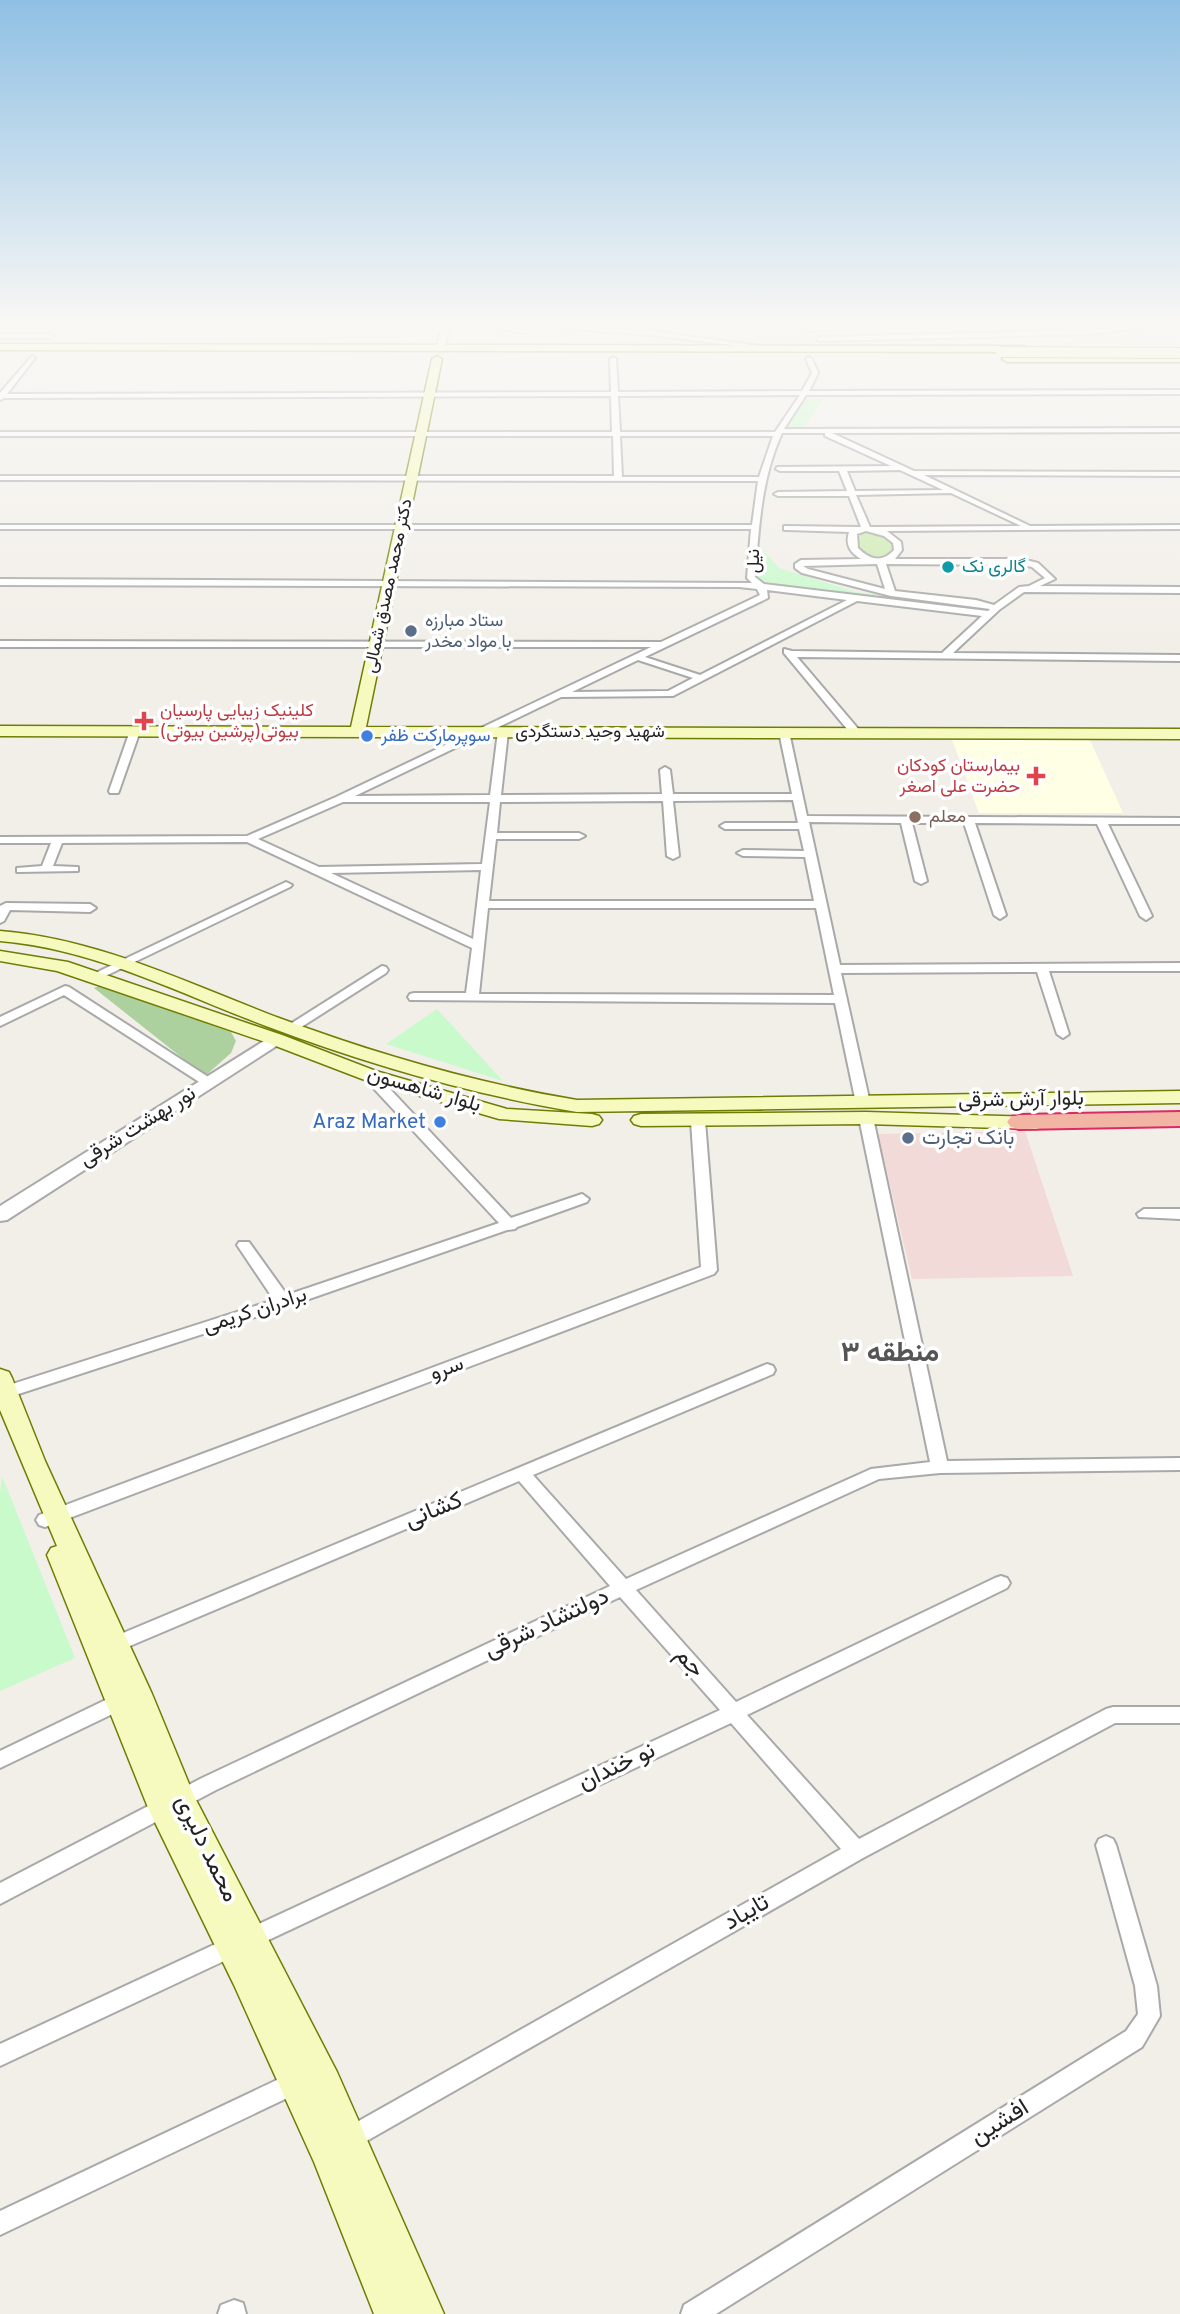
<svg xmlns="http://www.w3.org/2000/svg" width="1180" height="2314" viewBox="0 0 1180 2314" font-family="Overpass,Vazirmatn,sans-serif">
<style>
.commercial{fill:#f2dad9}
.education{fill:#ffffe5}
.grass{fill:#cdebb0}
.forest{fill:#add19e}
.park{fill:#c8facc}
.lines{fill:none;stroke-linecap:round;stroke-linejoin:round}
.minor-casing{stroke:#a9a9a9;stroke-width:4}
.tertiary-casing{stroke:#a9a9a9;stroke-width:4}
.secondary-casing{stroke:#707d05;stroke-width:3}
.trunk-casing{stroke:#dc2a67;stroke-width:4}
.minor{fill:#fff;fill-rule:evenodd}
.tertiary{fill:#fff;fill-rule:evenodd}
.secondary{fill:#f7fabf;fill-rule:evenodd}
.trunk{fill:#f2b4a3;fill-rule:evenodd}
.secondary-bridge-casing{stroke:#707d05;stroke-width:12;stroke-linecap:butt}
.secondary-bridge{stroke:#f7fabf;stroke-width:10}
.culture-dot{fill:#0f9aa8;stroke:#fff;stroke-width:2.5}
.service-dot{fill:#5c6f8a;stroke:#fff;stroke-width:2.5}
.health-dot{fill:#e0444e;stroke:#fff;stroke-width:2.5}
.shop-dot{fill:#3f7fe0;stroke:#fff;stroke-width:2.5}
.education-dot{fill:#8d6e63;stroke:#fff;stroke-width:2.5}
.labels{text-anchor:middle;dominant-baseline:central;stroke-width:7;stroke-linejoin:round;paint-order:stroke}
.far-street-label{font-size:18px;fill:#222;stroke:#fff}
.far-culture-label{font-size:18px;fill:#0d838f;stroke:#fff;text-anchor:start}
.far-service-label{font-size:18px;fill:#4e5e75;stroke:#fff;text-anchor:start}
.far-health-label{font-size:18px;fill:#be3a42;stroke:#fff;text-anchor:start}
.far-shop-label{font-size:18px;fill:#366cbe;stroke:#fff;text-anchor:start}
.far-education-label{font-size:18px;fill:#785e54;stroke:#fff;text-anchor:start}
.street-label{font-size:21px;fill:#222;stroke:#fff}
.shop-label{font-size:21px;fill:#366cbe;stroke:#fff;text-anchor:end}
.service-label{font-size:21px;fill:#4e5e75;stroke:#fff;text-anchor:start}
.near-street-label{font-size:24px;fill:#222;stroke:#fff}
.district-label{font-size:28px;font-weight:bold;fill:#555;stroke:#fff}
</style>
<rect width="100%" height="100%" fill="#f2efe9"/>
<!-- commercial -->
<path class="commercial" d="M1025 1131 1073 1276 912 1279 878 1134Z"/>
<!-- education -->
<path class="education" d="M1089 738 1123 813H979L952 739Z"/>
<!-- grass -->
<path class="grass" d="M866 529 885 535 893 542 894 550 886 558 873 559 855 548 856 533Z"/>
<!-- forest -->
<path class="forest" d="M102 985 231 1032 236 1041 231 1053 205 1076 94 988Z"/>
<!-- park -->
<path class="park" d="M803 398 823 399 804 428H784Z
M763 550 779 568 856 592 953 603 962 609 852 597 756 580Z
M437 1009 503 1081 386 1044Z
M2 1476 75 1658 0 1691V1492Z"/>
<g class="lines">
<!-- minor casing -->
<g class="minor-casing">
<path id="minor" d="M57 324H239L236 326H60Z
M475 324H490L528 331 525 333Z
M513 324 650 331 776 348 773 350 650 335Z
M879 324H924L806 331 803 329Z
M1150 324H1170L1094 334 820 341 817 339 820 337 1094 330Z
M0 334H50L53 336 50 338H0Z
M32 356 35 358 7 394 611 392 610 359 613 357 616 359 618 392 802 391 812 373 806 359 809 357 812 359 818 373 809 391 1180 390V394L806 395 784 429 1180 428V432L832 433 914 471 1180 472V476L924 475 1030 526 1180 525V529L887 531 901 542 902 550 895 559H1022L1038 563 1055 579 1040 586 1180 587V593L1024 592 999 610 953 653 1180 655V661L797 657 860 731V735H852L784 653V649L792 651 942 653 982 616 857 601 673 696 561 697 355 796 490 795 498 732 503 729 508 732 501 795 662 794 660 770 665 767 670 770 673 794H792L779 732 784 729 789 732 807 816 1180 818V824H1108L1152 916 1146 920 1140 916 1097 824 975 823 1006 915 1000 919 994 915 964 823H912L927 881 921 884 915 881 901 823 809 822 840 965 1180 963V971H1049L1069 1034 1063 1038 1057 1034 1037 972 841 973 870 1103 863 1107 856 1103 835 1003 410 1000 408 997 410 994 414 993H466L472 948 247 842 62 843 53 866 78 867V871L17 872V868L42 866 51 843H0V837L247 836 336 797 651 647H0V641L661 642 760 595 757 589 739 587 0 585V579L752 583 747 578 751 529H0V525H752L758 481 0 480V476H614L613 436H0V432H612L611 396 4 398 0 400V393ZM800 395 775 432H620L618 396ZM782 433H825V436L891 466 777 467 776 469 780 471H839L847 491 778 492 774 494 778 496H849L861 527 784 526V530H787L849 532C845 545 850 552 861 559L801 560 795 564V568L802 573 891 596 990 609 988 611 764 584 755 577C759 527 761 479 782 433ZM620 436H773L759 477H622ZM900 470 943 490 855 491 847 471ZM951 493 1021 526 870 527 856 495ZM866 531 884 536 893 543 894 550C882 563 870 560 858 548L857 534ZM877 564 885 589 808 569 803 566ZM886 564 1022 565 1032 567 1045 578 1029 586 1019 587 994 605 976 600 895 591ZM767 590 847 600 700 675 645 657 768 598ZM638 660 693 678 668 691 572 692ZM793 800 798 823H725L720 826 725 829H799L804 851 743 850 737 853 743 856 805 857 814 901H489L496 839H579L585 836 579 833H497L500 802 663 801 667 856 673 859 679 856 673 801ZM343 802H490L482 864 319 867 258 839ZM481 870 473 939 331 873ZM488 908H816L834 995 479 994Z
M135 728 140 731 119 791 118 793H110L109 791 130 731Z
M286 882 292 885 290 887 95 981H87L85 978Z
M6 903 90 904 96 908 90 912 10 910 4 921 0 923V906Z
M382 966 386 967 388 970 386 973 295 1031H285L284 1028Z
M65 986 69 987 216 1082 214 1085H204L64 995 0 1026V1017Z
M369 1071 374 1072 511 1218 582 1194 589 1199 587 1202 517 1227 515 1229 507 1230 289 1306 0 1400V1388L274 1300 237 1245 239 1242H249L287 1295 499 1223 364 1078 362 1075 364 1072Z
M866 1114 873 1118 947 1461 1180 1458V1470L940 1473 879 1479 636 1590 736 1702 995 1578 1001 1576 1007 1578 1010 1583 1007 1588 747 1715 859 1839 1106 1709 1113 1707H1180V1723H1115L863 1858 349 2151 341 2147 337 2139 341 2131 841 1849 731 1723 0 2066V2044L720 1710 620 1597 216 1790 0 1904V1883L202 1778 610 1586 519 1481 118 1651 111 1654 104 1651 102 1646 104 1641 767 1364 773 1366 775 1370 773 1374 533 1475 626 1579 871 1469 930 1462 859 1118Z
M698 1117 705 1121 717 1270 714 1274 51 1525 45 1527 39 1525 36 1520 39 1515 701 1267 691 1121Z
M1144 1209H1180V1219L1139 1217 1137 1214Z
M120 1693 127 1695 130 1701 127 1707 0 1768V1751Z
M1106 1836 1113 1839 1116 1845 1157 1986 1160 2016 1142 2047 716 2314H681L684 2305 1126 2031 1138 2014 1135 1986 1096 1845 1099 1839Z
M296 2071 304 2074 307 2082 304 2090 0 2235V2211Z
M234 2300 243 2303 246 2314H218L221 2305Z"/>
</g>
<!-- tertiary casing -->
<g class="tertiary-casing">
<path id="tertiary" d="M443 324H451L444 348 440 351 436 348Z
M275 1034 281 1035 284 1039 281 1043 7 1220 0 1221V1206Z"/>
</g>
<!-- secondary casing -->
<g class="secondary-casing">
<path id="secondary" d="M0 344 1024 346 1029 349 1024 352 0 350Z
M437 356 442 359 366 727 1180 729V739L0 736V726L351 727 432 359Z
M1180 356V362H1007L1002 359 1007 356Z
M0 931C99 939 187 983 279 1018 376 1054 475 1083 577 1100L1180 1091V1103L577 1112C470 1094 367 1064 266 1026 178 993 95 949 0 941Z
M0 951 68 962 282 1035 376 1071 507 1109 592 1114 599 1116 602 1120 599 1124 592 1126 499 1119 362 1079 268 1043 57 971 0 961Z
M866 1112 1036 1117 1043 1119 1046 1123 1043 1127 1036 1129 866 1124 641 1126 634 1124 631 1120 634 1116 641 1114Z
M0 1369 9 1372 12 1378 45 1461 152 1694 194 1796 337 2072 444 2314H374L314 2162 234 1985 149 1810 47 1555 51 1548 57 1546 0 1410Z"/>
</g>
<!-- trunk casing -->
<g class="trunk-casing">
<path id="trunk" d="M1180 1112V1126L1019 1129 1011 1127 1007 1122 1011 1117 1019 1115Z"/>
</g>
<!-- minor -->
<use href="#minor" class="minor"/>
<!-- tertiary -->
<use href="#tertiary" class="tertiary"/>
<!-- secondary -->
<use href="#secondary" class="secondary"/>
<!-- trunk -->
<use href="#trunk" class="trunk"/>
<!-- secondary-bridge casing -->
<g class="secondary-bridge-casing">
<path id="secondary-bridge" d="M1001 352 1180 353"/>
</g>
<!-- secondary-bridge -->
<use href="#secondary-bridge" class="secondary-bridge"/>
</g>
<!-- sky -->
<linearGradient id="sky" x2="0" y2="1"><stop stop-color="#8fc0e4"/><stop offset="0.5" stop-color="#f9f8f5"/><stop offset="1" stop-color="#f9f8f5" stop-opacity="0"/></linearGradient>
<rect width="1180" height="648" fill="url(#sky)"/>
<!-- markers -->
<circle class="culture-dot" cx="948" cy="567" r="7"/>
<g class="service-dot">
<circle cx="411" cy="631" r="7"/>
<circle cx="908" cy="1138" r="7"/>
</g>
<g class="health-dot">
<path d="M140.5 710.5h7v7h7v7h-7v7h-7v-7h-7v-7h7z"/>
<path d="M1032.5 765.5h7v7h7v7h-7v7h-7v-7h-7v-7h7z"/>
</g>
<g class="shop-dot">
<circle cx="367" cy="736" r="7"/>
<circle cx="440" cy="1122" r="7"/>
</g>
<circle class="education-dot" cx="915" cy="817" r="7"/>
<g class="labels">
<!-- far-street labels -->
<g class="far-street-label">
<text transform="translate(754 561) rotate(-90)">نیل</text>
<text transform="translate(389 586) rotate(-78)">دکتر محمد مصدق شمالی</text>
<text x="590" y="732">شهید وحید دستگردی</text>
</g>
<!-- far-culture labels -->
<g class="far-culture-label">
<text x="962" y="567">گالری نک</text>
</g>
<!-- far-service labels -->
<g class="far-service-label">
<text x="425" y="621">ستاد مبارزه<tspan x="425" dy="21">با مواد مخدر</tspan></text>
</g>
<!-- far-health labels -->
<g class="far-health-label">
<text x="160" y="711">کلینیک زیبایی پارسیان<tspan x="160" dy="21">بیوتی(پرشین بیوتی)</tspan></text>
<text x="1020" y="766" text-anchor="end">بیمارستان کودکان<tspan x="1020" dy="21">حضرت علی اصغر</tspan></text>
</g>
<!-- far-shop labels -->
<g class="far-shop-label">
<text x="381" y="736">سوپرمارکت ظفر</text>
</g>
<!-- far-education labels -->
<g class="far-education-label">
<text x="929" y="817">معلم</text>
</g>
<!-- street labels -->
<g class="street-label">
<text transform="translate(424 1090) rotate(16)">بلوار شاهسون</text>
<text transform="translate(1021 1100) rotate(-1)">بلوار آرش شرقی</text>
<text transform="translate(138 1127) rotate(-32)">نور بهشت شرقی</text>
<text transform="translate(255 1311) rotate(-18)">برادران کریمی</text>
<text transform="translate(447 1369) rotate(-20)">سرو</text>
</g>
<!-- shop labels -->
<g class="shop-label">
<text x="426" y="1122">Araz Market</text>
</g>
<!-- service labels -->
<g class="service-label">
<text x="922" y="1138">بانک تجارت</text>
</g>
<!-- near-street labels -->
<g class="near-street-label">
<text transform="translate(434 1511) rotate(-22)">کشانی</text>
<text transform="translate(547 1624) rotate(-25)">دولتشاد شرقی</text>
<text transform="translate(689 1663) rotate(49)">جم</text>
<text transform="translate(617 1767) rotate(-25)">نو خندان</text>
<text transform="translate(206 1849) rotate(64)">محمد دلیری</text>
<text transform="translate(747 1913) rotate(-30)">تایباد</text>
<text transform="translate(1000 2123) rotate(-32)">افشین</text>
</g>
<!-- district labels -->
<g class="district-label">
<text x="890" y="1354">منطقه ۳</text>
</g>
</g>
</svg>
